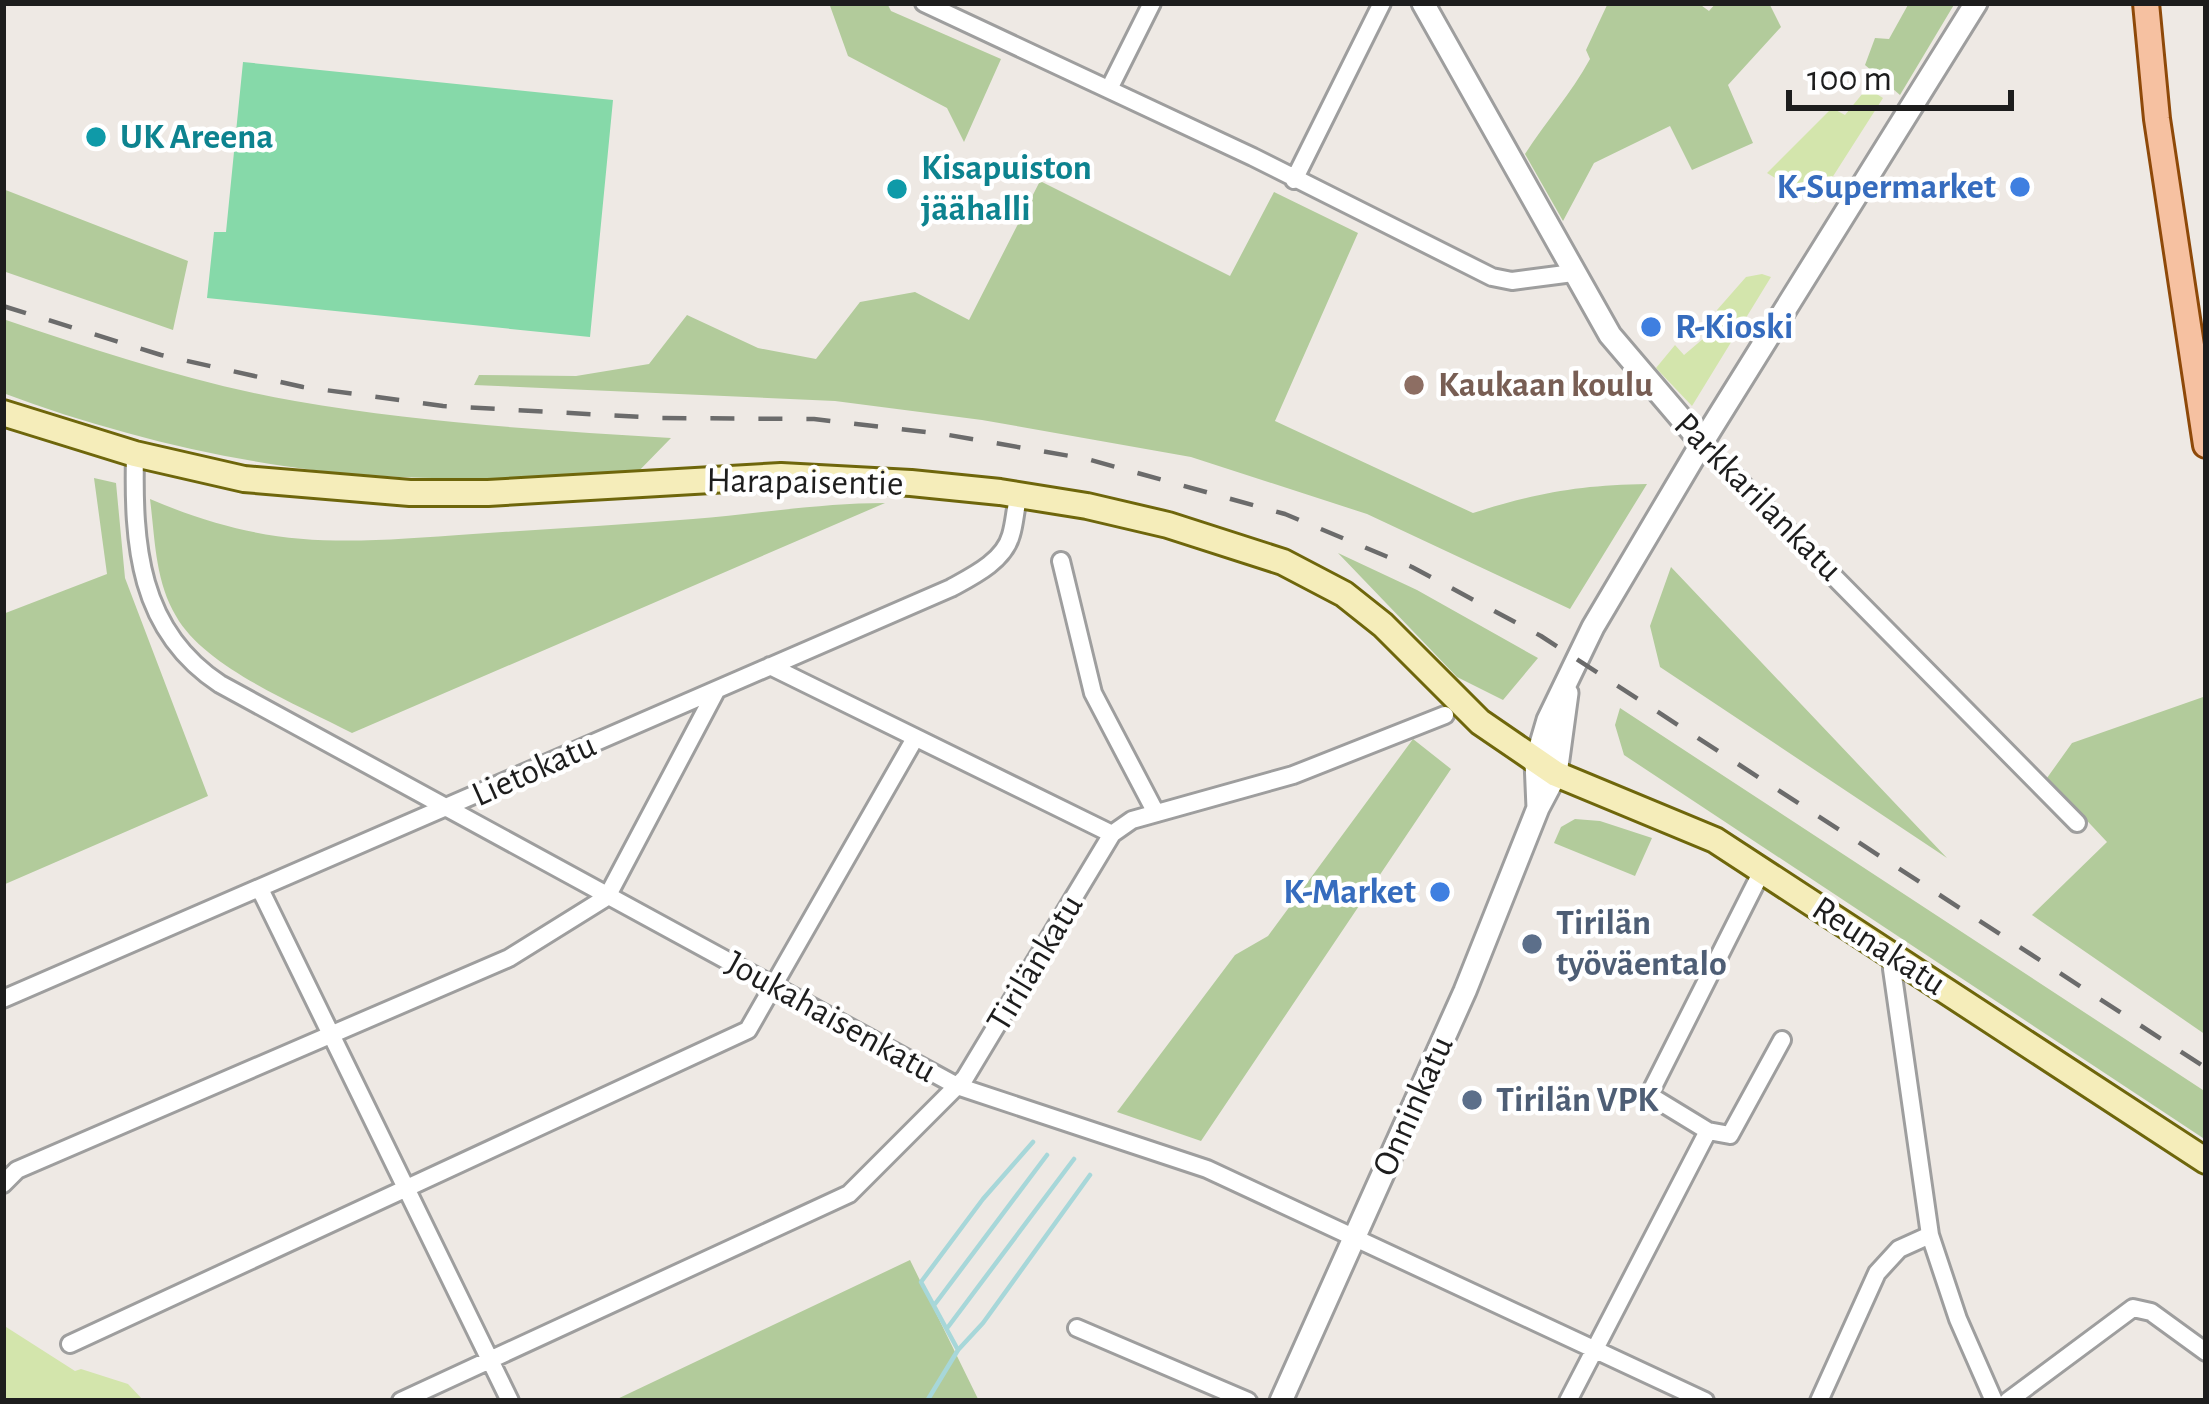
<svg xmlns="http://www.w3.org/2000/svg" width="2209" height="1404" viewBox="0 0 2209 1404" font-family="'Alegreya Sans',sans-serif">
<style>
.grass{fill:#d3e5ac}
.forest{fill:#b2cb9b}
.pitch{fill:#86d9a9}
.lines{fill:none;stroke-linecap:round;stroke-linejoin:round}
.stream{stroke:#a7d7d9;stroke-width:4.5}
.minor-casing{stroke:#9e9e9e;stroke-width:22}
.tertiary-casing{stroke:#9e9e9e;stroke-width:27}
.secondary-casing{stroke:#6e660b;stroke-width:30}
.primary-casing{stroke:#8e4909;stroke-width:30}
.minor{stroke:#fff;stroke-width:16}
.tertiary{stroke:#fff;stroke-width:21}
.secondary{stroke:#f5edba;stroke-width:24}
.primary{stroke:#f6c1a1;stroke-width:24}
.rail{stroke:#6b6b6b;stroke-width:4.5;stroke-dasharray:24 24;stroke-linecap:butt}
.culture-dot{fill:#0f9aa8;stroke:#fff;stroke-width:4.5}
.shop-dot{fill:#3f7fe0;stroke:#fff;stroke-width:4.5}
.education-dot{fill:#8d6e63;stroke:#fff;stroke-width:4.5}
.service-dot{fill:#5c6f8a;stroke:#fff;stroke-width:4.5}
.labels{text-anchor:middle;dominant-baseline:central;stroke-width:9;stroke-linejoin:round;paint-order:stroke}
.culture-label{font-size:36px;font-weight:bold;fill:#0d838f;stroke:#fff;text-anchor:start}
.shop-label{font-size:36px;font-weight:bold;fill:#366cbe;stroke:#fff;text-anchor:end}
.education-label{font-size:36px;font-weight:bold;fill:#785e54;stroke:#fff;text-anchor:start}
.street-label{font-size:36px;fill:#1d1d1d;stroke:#fff}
.service-label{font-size:36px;font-weight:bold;fill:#4e5e75;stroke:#fff;text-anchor:start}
</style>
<rect width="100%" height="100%" fill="#eee9e4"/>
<!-- grass -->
<path class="grass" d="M1867 88 1883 98 1816 203 1767 173 1832 108 1845 115Z
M1762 274 1771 277 1692 406 1656 368 1675 345 1684 355 1724 321 1717 310 1746 277Z
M3 1325 75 1371 81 1369 128 1384 144 1401H3Z"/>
<!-- forest -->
<path class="forest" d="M829 3H887L891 11 1001 59 964 142 947 108 848 56Z
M1608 3H1698L1709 11 1716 3H1769L1781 27 1728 85 1753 143 1692 170 1670 126 1594 163 1563 221 1525 154C1546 121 1571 94 1590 59L1586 50Z
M1909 3H1955L1900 95 1865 65 1875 38 1889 39Z
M1040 181 1230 276 1274 192 1358 233 1275 421 1473 513C1536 493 1580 485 1647 484L1570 609 1367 514 1191 457 982 420 835 401 474 385 479 375 576 376 649 364 687 315 758 348 816 359 860 302 915 292 969 320Z
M3 189 188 261 173 330 3 271Z
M3 319C98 351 196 384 295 401 420 423 545 430 671 438L632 478C527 477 418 483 313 470 209 457 101 430 3 393Z
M94 478 116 483 125 578 208 796 3 885V614L107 574Z
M150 499C272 551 345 543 473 534 547 529 620 525 693 519 757 514 820 503 885 503L352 733C299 705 205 668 176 616 155 581 155 538 150 499Z
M1338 553 1417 590 1538 658 1503 700 1457 677Z
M1671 567 1947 858 1660 667 1650 626Z
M2206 696V1035L2032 915 2107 842 2047 778 2072 743Z
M1620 708 2206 1092V1140L1624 755 1615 725Z
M1413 739 1451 769 1201 1141 1117 1112 1235 955 1268 936Z
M1575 819 1600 821 1652 838 1635 876 1554 843 1561 827Z
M910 1260 979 1401H613Z"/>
<!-- pitch -->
<path class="pitch" d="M243 62 613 100 590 337 207 298 214 232H226Z"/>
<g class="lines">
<!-- stream -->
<path class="stream" d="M935 1304 1047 1155
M948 1327 1074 1159
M958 1350 921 1282 983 1199 1033 1142
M927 1401 958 1350 983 1323 1090 1175"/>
<!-- minor casing -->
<g class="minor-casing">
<path id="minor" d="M924 3 1253 157 1492 277 1512 281 1573 273
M1109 89 1152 3
M1294 180 1382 3
M1702 443 2077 823
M135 454C133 544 138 630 220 684L957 1086 1207 1169 1705 1401
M1061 561 1093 693 1156 813
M770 666 1112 834
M260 889 510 1401
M1897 958 1892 969 1930 1235 1958 1319 1994 1401
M3 999 951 588C973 576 1004 561 1011 535 1015 522 1015 508 1019 495
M1708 1131 1649 1095 1763 869
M3 1184 17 1170 509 958 607 897 716 691
M1077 1328 1248 1401
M70 1344 748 1030 914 740
M401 1401 849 1194 965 1078 1112 834 1132 820 1293 775 1445 715
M1568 1401 1708 1131 1730 1135 1782 1040
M1819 1401 1877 1273 1899 1249 1930 1235
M2008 1401 2133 1308 2151 1312 2206 1352"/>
</g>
<!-- tertiary casing -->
<g class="tertiary-casing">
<path id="tertiary" d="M1423 3 1610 335 1702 443
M1538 808 1536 761 1548 720 1593 627 1702 443 1976 3
M1281 1401 1465 991 1538 808 1556 774 1567 693"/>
</g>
<!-- secondary casing -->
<g class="secondary-casing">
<path id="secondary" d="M3 413 135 454 244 479 410 493H488L781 476 911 483 1000 492 1087 506 1168 525 1283 562 1344 594 1383 625 1480 722 1556 774 1715 840 2206 1161"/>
</g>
<!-- primary casing -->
<g class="primary-casing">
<path id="primary" d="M2146 3 2157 119 2206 445"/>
</g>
<!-- minor -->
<use href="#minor" class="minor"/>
<!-- tertiary -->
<use href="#tertiary" class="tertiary"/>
<!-- secondary -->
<use href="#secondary" class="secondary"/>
<!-- primary -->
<use href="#primary" class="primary"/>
<!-- rail -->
<path class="rail" d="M3 306 161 355 303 387 443 406 660 418 814 419 943 434 1087 459 1285 514 1412 567 1541 636 2206 1068"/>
</g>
<!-- markers -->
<g class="culture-dot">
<circle cx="96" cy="137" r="12"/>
<circle cx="897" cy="189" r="12"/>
</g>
<g class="shop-dot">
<circle cx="2020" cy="187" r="12"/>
<circle cx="1651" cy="327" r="12"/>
<circle cx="1440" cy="892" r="12"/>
</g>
<circle class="education-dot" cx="1414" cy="385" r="12"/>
<g class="service-dot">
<circle cx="1532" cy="944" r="12"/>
<circle cx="1472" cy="1100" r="12"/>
</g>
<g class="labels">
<!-- culture labels -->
<g class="culture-label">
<text x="120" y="137">UK Areena</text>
<text x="921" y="168">Kisapuiston<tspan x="921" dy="41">jäähalli</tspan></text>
</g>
<!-- shop labels -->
<g class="shop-label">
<text x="1996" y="187">K-Supermarket</text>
<text x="1675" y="327" text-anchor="start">R-Kioski</text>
<text x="1416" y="892">K-Market</text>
</g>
<!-- education labels -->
<g class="education-label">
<text x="1438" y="385">Kaukaan koulu</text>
</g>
<!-- street labels -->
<g class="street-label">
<text transform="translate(805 482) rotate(1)">Harapaisentie</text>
<text transform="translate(1758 497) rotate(45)">Parkkarilankatu</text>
<text transform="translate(534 770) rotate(-24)">Lietokatu</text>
<text transform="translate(1879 946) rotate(33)">Reunakatu</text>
<text transform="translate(1035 963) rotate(-59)">Tirilänkatu</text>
<text transform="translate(831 1017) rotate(29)">Joukahaisenkatu</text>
<text transform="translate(1413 1106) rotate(-66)">Onninkatu</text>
</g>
<!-- service labels -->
<g class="service-label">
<text x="1556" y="923">Tirilän<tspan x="1556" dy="41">työväentalo</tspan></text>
<text x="1496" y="1100">Tirilän VPK</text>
</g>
</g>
<!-- border -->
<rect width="2209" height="1404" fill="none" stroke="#1d1d1d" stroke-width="12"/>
<!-- scale -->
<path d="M1789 90v18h222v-18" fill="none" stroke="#1d1d1d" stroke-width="6"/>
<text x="1807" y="90" font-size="36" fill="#1d1d1d" stroke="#ffffff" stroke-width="9" paint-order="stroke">100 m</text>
</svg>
